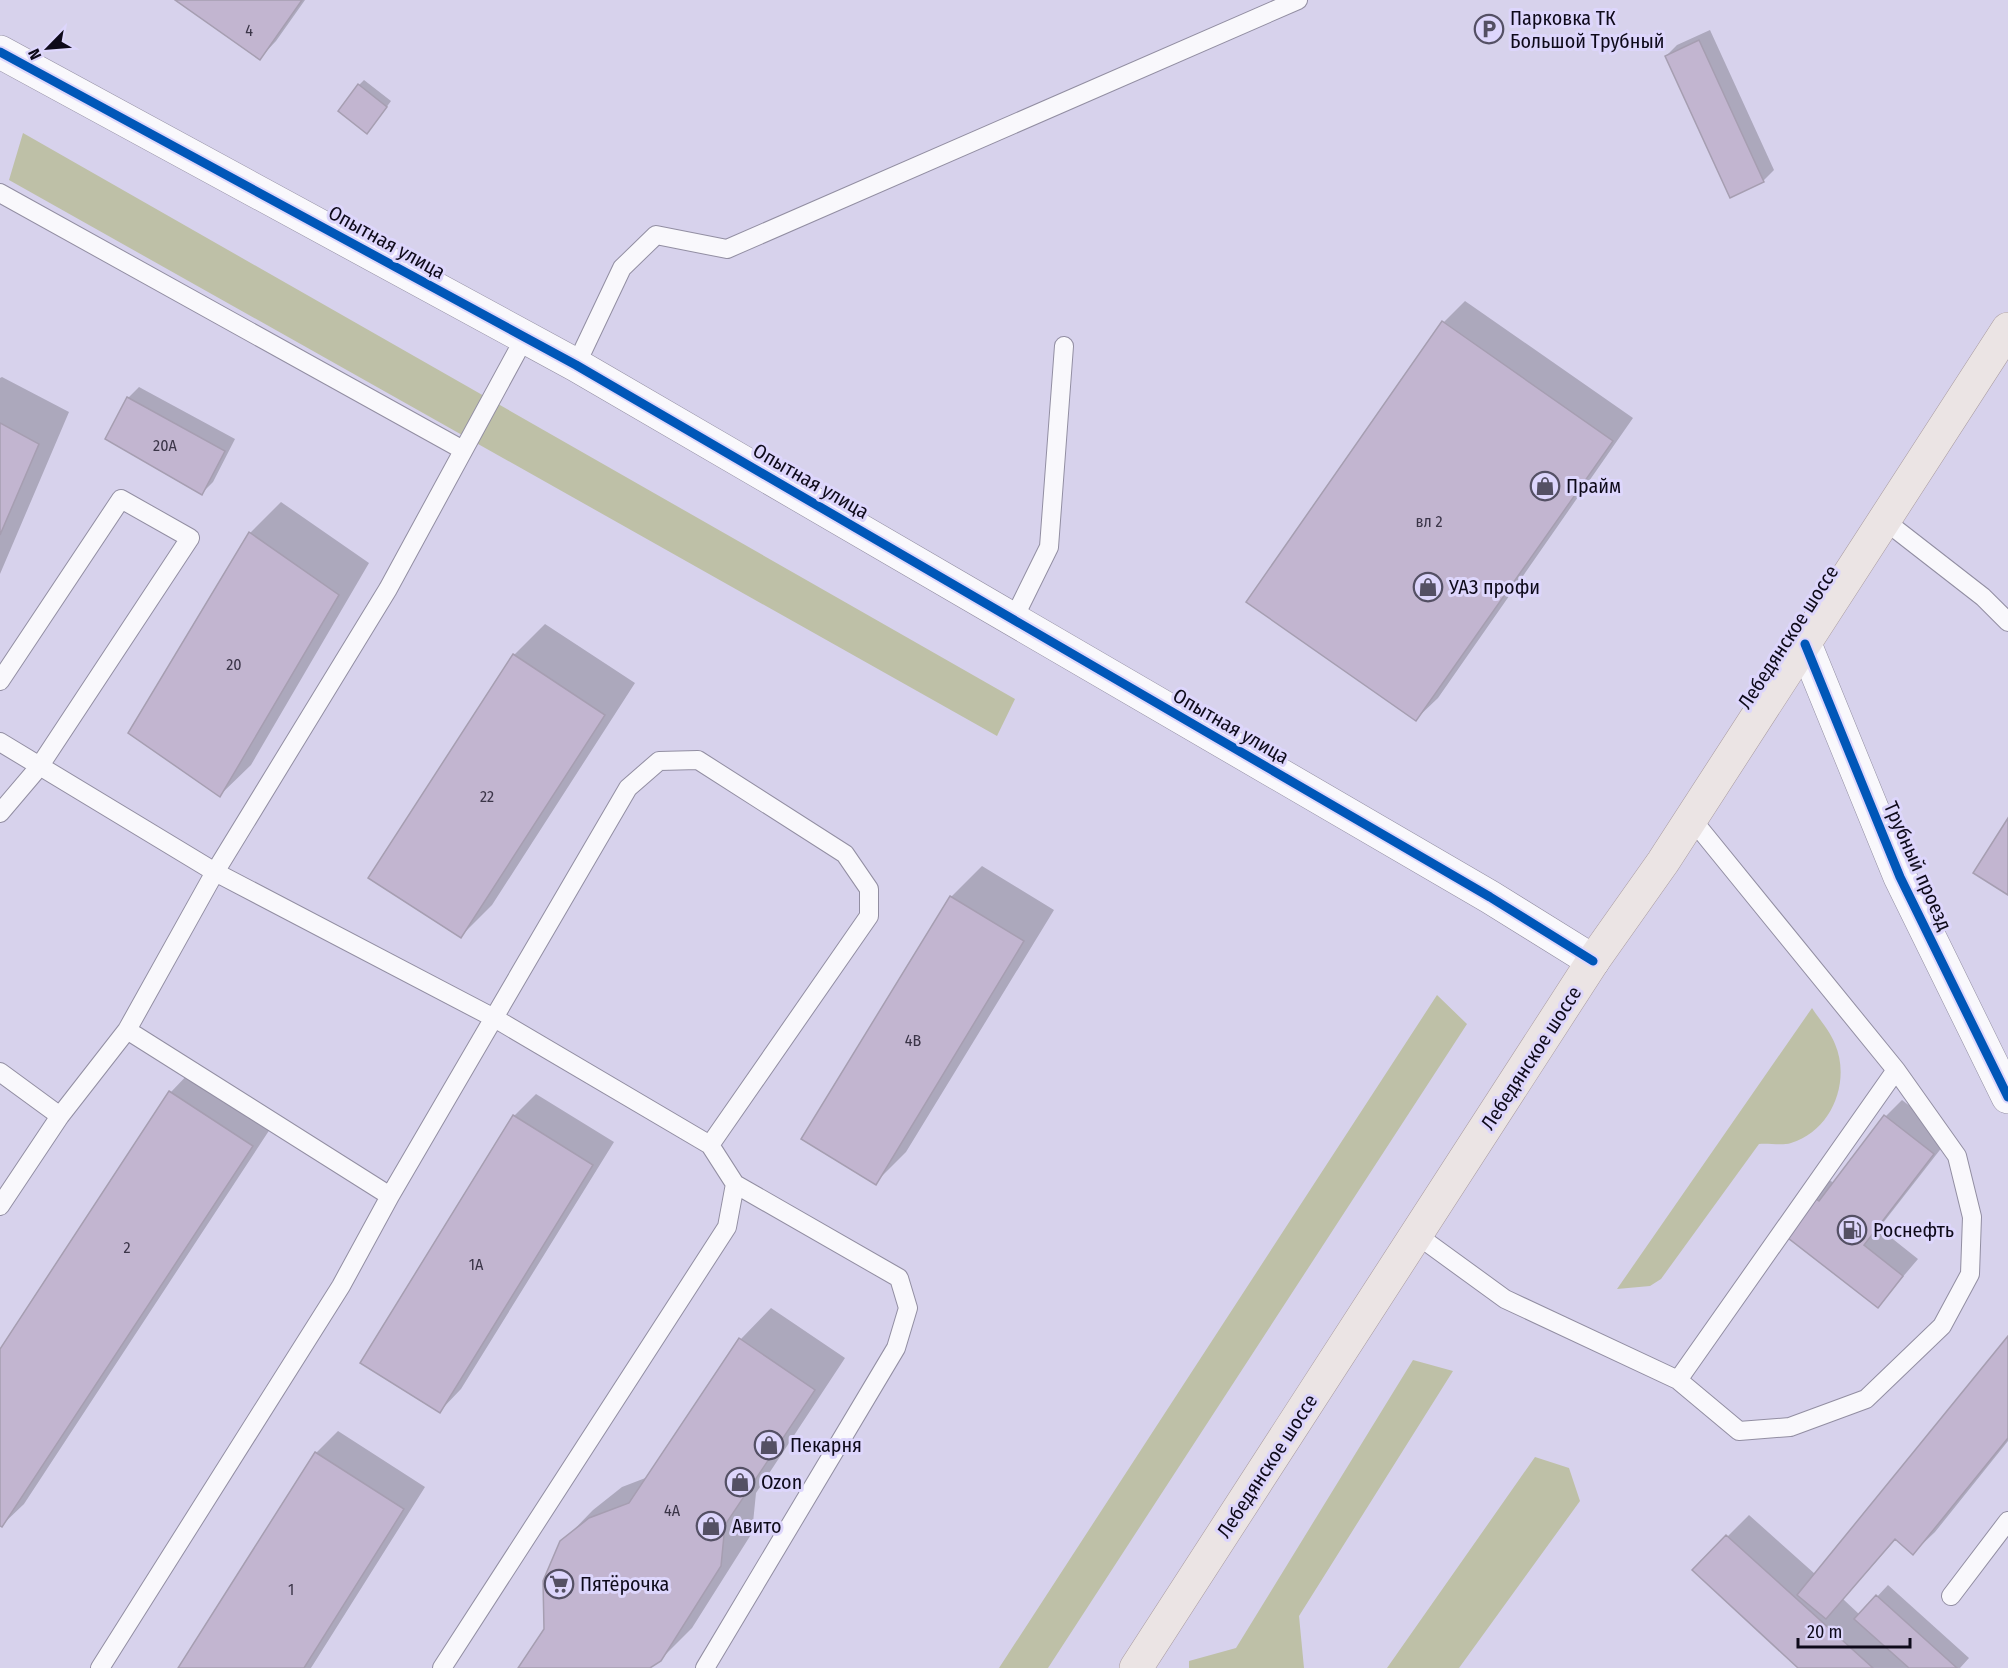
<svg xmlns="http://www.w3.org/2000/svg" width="2008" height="1668" viewBox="0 0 2008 1668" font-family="'Fira Sans Condensed',sans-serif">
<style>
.green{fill:#bec0a7}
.shadow{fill:#0003}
.building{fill:#c2b5d0;stroke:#a69eb1;stroke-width:1.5}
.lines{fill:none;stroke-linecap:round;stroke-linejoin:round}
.service-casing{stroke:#928ea2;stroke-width:20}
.minor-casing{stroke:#928ea2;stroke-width:34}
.tertiary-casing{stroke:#928ea2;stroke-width:34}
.primary-casing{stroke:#a89a9e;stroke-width:34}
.service{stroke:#f9f8fc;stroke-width:18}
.minor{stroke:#f9f8fc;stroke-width:33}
.tertiary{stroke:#f9f8fc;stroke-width:33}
.primary{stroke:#ebe4e4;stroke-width:33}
.cycleway-casing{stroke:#ddd6fc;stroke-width:13}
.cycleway{stroke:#0057b8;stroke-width:9}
.labels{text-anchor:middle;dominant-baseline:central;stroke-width:6;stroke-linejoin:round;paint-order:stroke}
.number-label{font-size:16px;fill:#3b3548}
.poi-label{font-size:20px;fill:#0e0a1a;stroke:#ddd6fc;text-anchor:start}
.street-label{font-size:20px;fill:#0e0a1a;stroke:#ddd6fc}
</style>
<rect width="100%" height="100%" fill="#d7d2ec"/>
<!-- green -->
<path class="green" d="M23 133 1015 699 997 736 9 180Z
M1437 995 1467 1024 1048 1668H999Z
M1812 1008C1819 1019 1830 1031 1835 1044 1851 1081 1832 1131 1791 1143 1782 1146 1769 1143 1759 1144L1661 1279 1650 1286 1617 1289Z
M1413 1360 1453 1371 1299 1616 1304 1668H1189V1661L1236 1648Z
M1535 1457 1569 1468 1580 1501 1459 1668H1387Z"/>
<!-- shadow -->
<path class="shadow" d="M178 0H305L276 41 260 58Z
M1710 30 1774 170 1763 181 1666 56 1677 45Z
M364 80 391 101 372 127 359 85Z
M1465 301 1633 418 1438 698 1416 719 1444 322Z
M2 377 69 412 0 574V378Z
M139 387 235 439 213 482 202 493 128 398Z
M281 502 369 563 251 765 220 795 130 733 250 533Z
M545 624 635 683 492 905 461 936 514 655Z
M982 866 1054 910 906 1152 875 1183 803 1139 951 897Z
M192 1070 274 1123 24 1504 2 1525 0 1524V1352L171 1092Z
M536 1094 614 1142 461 1389 440 1411 514 1116Z
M1902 1100 1950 1137 1879 1228 1918 1259 1878 1306 1781 1231 1826 1178 1834 1183 1886 1116Z
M771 1308 845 1358 756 1493 752 1533 692 1628 660 1660 647 1668H520L545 1630 562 1542 593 1510 622 1487 648 1477 741 1339Z
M2008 1338V1441L1935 1532 1913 1553 1897 1538 1843 1599 1860 1615 1888 1585 1969 1658 1960 1668H1800L1694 1570 1749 1515 1815 1574Z
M338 1431 425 1487 311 1668H180L316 1453Z"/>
<!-- building -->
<path class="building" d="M175 0H302L260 60Z
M1699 40 1764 182 1730 198 1665 56Z
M358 84 387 107 367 134 338 111Z
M1442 321 1613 441 1416 721 1246 602Z
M127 397 225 451 202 495 105 439Z
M0 423 39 444 0 535Z
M249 532 339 595 220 797 128 733Z
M513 654 605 715 461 938 368 878Z
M2008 818V895L1973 873Z
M950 896 1024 941 876 1185 801 1139Z
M169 1091 253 1146 2 1527 0 1526V1349Z
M513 1115 593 1165 440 1413 360 1363Z
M1884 1115 1934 1154 1864 1245 1903 1276 1878 1308 1779 1231 1808 1193 1819 1201Z
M2008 1336V1438L1913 1555 1895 1539 1826 1619 1797 1595Z
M739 1338 815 1390 725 1525 721 1566 661 1661 650 1668H518L544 1629 543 1581 560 1541 589 1518 629 1503Z
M315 1452 404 1509 304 1668H178Z
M1726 1535 1873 1668H1798L1692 1570Z
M1876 1595 1957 1668H1909L1854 1619Z"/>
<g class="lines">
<!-- service casing -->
<g class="service-casing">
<path id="service" d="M0 193 463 450
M576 365 622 268 656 235 727 249 1298 0
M1884 520 1983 597 2008 622
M1013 620 1049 547 1064 346
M0 681 121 499 190 538 39 767 0 813
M0 742 215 872 496 1019 710 1145 735 1184 727 1227 442 1668
M127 1030 390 1196
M0 1072 60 1116
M0 1206 60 1116 127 1030 215 872 388 589 525 337
M1417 1235 1505 1299 1678 1380 1896 1070 1691 818
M1678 1380 1739 1431 1790 1427 1866 1399 1942 1326 1970 1274 1972 1217 1957 1156 1896 1070
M1951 1596 2008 1521
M100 1668 341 1286 390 1196 628 788 659 761 698 760 845 854 869 889V916L710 1145
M705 1668 896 1348 908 1308 899 1278 735 1184"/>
</g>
<!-- minor casing -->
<g class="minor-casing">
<path id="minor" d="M1805 644 1900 877 2008 1097"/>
</g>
<!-- tertiary casing -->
<g class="tertiary-casing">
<path id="tertiary" d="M0 52 576 365 1490 897 1593 961"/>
</g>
<!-- primary casing -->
<g class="primary-casing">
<path id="primary" d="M1136 1668 1593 961 1663 862 2008 329"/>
</g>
<!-- service -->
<use href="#service" class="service"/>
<!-- minor -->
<use href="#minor" class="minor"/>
<!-- tertiary -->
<use href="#tertiary" class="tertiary"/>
<!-- primary -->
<use href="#primary" class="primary"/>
<!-- cycleway casing -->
<g class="cycleway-casing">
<path id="cycleway" d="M0 52 576 365 1490 897 1593 961
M1805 644 1900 877 2008 1097"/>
</g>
<!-- cycleway -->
<use href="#cycleway" class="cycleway"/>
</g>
<!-- icons -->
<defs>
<g id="parking-ring" transform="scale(1.5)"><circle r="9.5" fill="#ddd6fc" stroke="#545064" stroke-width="1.5"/><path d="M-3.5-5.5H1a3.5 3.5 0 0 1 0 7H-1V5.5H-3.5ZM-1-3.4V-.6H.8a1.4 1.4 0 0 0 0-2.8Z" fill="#545064"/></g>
<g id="shop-ring" transform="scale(1.5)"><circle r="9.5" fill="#ddd6fc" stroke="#545064" stroke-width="1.5"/><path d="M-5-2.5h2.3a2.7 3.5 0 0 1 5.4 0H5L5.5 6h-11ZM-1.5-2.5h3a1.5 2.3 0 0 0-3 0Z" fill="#545064"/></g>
<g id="fuel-ring" transform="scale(1.5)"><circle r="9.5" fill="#ddd6fc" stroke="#545064" stroke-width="1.5"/><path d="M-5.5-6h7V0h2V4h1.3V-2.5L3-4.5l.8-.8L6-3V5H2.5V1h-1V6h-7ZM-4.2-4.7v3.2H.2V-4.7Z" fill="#545064"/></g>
<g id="supermarket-ring" transform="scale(1.5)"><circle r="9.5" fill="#ddd6fc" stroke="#545064" stroke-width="1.5"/><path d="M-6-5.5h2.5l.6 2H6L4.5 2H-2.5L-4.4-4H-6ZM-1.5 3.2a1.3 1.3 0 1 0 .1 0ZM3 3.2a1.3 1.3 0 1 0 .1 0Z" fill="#545064"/></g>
</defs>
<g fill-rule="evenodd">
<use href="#parking-ring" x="1489" y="29"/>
<use href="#shop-ring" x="1545" y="486"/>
<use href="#shop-ring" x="1428" y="587"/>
<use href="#fuel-ring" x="1852" y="1230"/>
<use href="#shop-ring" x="769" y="1445"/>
<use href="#shop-ring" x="740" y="1482"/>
<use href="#shop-ring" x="711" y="1526"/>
<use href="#supermarket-ring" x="559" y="1584"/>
</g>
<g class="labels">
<!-- number labels -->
<g class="number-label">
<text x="249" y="30">4</text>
<text x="165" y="445">20А</text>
<text x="1429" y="521">вл 2</text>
<text x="234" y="664">20</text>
<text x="487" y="796">22</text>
<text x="913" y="1040">4В</text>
<text x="127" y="1247">2</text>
<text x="476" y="1264">1А</text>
<text x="672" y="1510">4А</text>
<text x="291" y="1589">1</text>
</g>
<!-- poi labels -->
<g class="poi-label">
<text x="1510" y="18">Парковка ТК<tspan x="1510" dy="23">Большой Трубный</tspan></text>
<text x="1566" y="486">Прайм</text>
<text x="1449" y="587">УАЗ профи</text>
<text x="1873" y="1230">Роснефть</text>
<text x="790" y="1445">Пекарня</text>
<text x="761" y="1482">Ozon</text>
<text x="732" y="1526">Авито</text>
<text x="580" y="1584">Пятёрочка</text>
</g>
<!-- street labels -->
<g class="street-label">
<text transform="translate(387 242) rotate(29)">Опытная улица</text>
<text transform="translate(811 481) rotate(30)">Опытная улица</text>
<text transform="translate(1788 637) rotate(-57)">Лебедянское шоссе</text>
<text transform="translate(1231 726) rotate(30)">Опытная улица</text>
<text transform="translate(1918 866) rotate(66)">Трубный проезд</text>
<text transform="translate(1531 1058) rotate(-57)">Лебедянское шоссе</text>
<text transform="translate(1267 1466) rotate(-57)">Лебедянское шоссе</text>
</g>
</g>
<!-- north arrow -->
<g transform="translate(48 48) rotate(245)" stroke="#ddd6fc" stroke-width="4.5" paint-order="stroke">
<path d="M0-4.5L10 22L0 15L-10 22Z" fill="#0e0a1a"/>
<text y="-9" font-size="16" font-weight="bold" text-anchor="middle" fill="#0e0a1a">N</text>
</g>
<!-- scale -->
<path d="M1798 1638v9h112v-9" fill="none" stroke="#0e0a1a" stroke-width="3"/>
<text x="1807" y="1638" font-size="18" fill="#0e0a1a" stroke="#ddd6fc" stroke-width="4.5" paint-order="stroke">20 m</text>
</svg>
